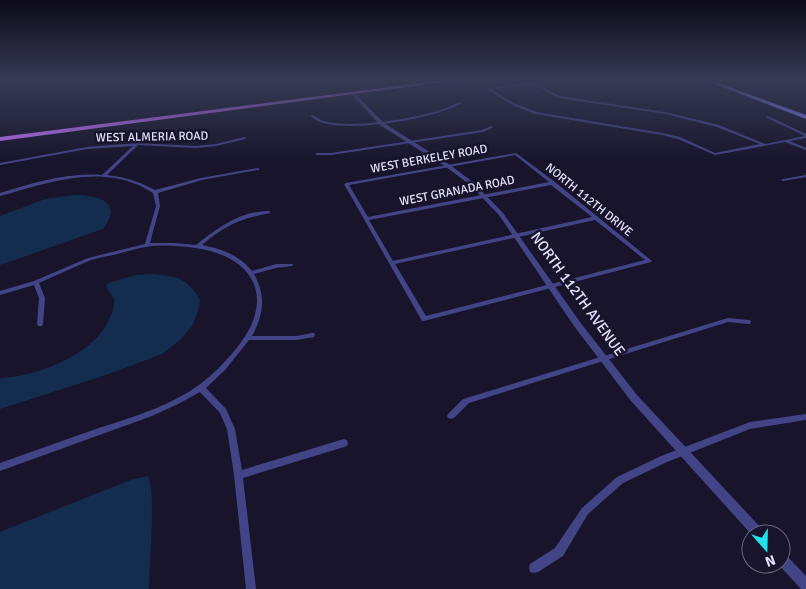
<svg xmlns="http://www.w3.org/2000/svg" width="806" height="589" viewBox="0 0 806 589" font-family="Signika,sans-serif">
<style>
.water{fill:#142d4f}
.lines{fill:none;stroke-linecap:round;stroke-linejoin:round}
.stream{stroke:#142d4f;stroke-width:1}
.minor{fill:#434486;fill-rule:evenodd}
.tertiary{fill:#434486;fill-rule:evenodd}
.secondary{fill:#7f82f5;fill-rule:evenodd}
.primary{fill:#bc71f3;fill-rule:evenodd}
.labels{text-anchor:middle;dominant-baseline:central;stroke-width:5;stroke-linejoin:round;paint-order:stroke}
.far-street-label{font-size:12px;fill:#e2e0fd;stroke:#17142b}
.street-label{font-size:15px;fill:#e2e0fd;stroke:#17142b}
</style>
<rect width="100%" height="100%" fill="#17142b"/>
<!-- water -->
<path class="water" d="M74 195C96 195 125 201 103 229L0 265V216L45 199Z
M151 274C176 276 187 277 200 300L198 312 192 326 180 340 162 354 109 374 0 409V378C36 377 92 355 108 322 111 316 115 307 114 300 113 296 108 290 106 287L108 283 136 275Z
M148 476C156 488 149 570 149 589H0V532L133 479Z"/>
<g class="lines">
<!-- stream -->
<path class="stream" d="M0 85 49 80"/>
<!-- minor -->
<path class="minor" d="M426 80H429L434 83 431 84Z
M532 82 560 96 665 112 719 125 765 144 805 136 765 117 768 116 806 134V138L790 141 806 148V150L785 142 715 155 678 139 662 135 535 114 512 105 487 89ZM532 84 558 98 665 114 717 127 760 144 715 153 680 137 662 133 537 112 514 103 492 90Z
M459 102 462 103C435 119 350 133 320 122 317 121 313 118 310 116L313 115C317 117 320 120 324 121 351 129 410 119 437 111 444 109 452 105 459 102Z
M491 126 493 127 492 128 483 132 331 155H317L315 154 317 153H331L482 130Z
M244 137 246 138 245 139 216 146 196 148 138 145 107 175C125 177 140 182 155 190L201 178 258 168 260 169 258 170 202 180 158 193 160 206 150 243H174L196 245C217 228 242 210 270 211V213C240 219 226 225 202 245 222 249 239 255 252 271L276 264H292L293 265 292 266 276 268 254 274C266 296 264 314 252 336H297L312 333H314L315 335 314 337 297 340H249L225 370 206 388 226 409 235 429 242 470 344 439 347 440 348 443 347 446 344 447 243 478 256 589H246L234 475 227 429 220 413 200 392 178 404 152 416 0 471V463C31 452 62 441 93 430 132 417 177 405 209 377 224 364 246 340 253 321 269 277 234 253 195 248 180 246 162 244 146 247 138 248 129 251 121 253 111 256 101 257 91 260 74 267 57 275 39 283L45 298 43 324 42 326H38L37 324 39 298 34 285 0 295V291L34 281 88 258 145 244 156 206 153 193C147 190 142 186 136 184 92 166 43 184 0 196V193C32 183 68 172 102 175L133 146 87 149 0 165V163L87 147 137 143 196 146 216 144Z
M516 153 555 182 652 261 651 262 424 321H422L344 184 346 183ZM515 155 549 182 368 217 349 185ZM551 185 592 217 393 261 369 220ZM595 220 645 260 426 316 395 264Z
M806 175V177L783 181 781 180 783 179Z
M728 318 748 320H750L751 322 750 324H748L728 322 469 403 454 418 451 419 448 418 447 416 448 414 463 399Z
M806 414V420L750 429 667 462 623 483 588 514 563 556 538 572 534 573 530 572 529 568 530 564 555 548 582 508 617 477 661 456 750 422Z"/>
<!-- tertiary -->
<path class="tertiary" d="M352 93H354L384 123 450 165 473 182 503 213 580 322 637 395 763 530 765 534H751L631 401 574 326 499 215 469 184 446 167 380 125 352 95Z
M781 552 785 554 806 576V589H801L778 564H781Z"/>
<!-- secondary -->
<path class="secondary" d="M704 80H710L806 115V119Z"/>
<!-- primary -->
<path class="primary" d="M445 80H459L0 141V137Z"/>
</g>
<!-- sky -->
<linearGradient id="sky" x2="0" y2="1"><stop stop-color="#0d0b18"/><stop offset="0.49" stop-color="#363a55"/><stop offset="1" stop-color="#363a55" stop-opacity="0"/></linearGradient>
<rect width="806" height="163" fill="url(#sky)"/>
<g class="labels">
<!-- far-street labels -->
<g class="far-street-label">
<text transform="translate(152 137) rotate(-1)">WEST ALMERIA ROAD</text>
<text transform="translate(429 159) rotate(-10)">WEST BERKELEY ROAD</text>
<text transform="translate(457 191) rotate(-11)">WEST GRANADA ROAD</text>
<text transform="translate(589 200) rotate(39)">NORTH 112TH DRIVE</text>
</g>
<!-- street labels -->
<g class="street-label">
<text transform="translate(578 294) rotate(54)">NORTH 112TH AVENUE</text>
</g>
</g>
<!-- north arrow -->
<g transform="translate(766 549) rotate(160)"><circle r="24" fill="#17142b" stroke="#68667f"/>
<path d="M0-4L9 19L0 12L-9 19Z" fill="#1ce2ed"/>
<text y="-8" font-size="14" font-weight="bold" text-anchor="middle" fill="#e2e0fd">N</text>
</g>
</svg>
